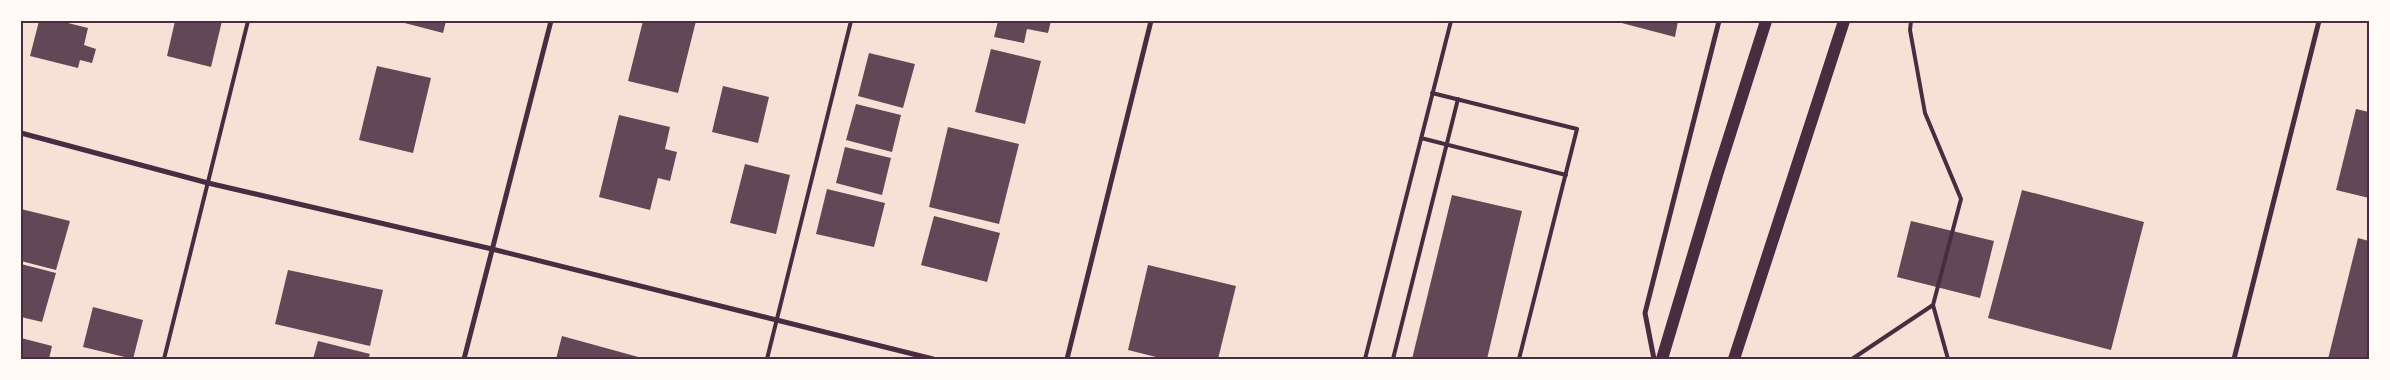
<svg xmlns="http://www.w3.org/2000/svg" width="2390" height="380" viewBox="0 0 2390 380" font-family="'PT Sans',sans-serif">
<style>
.building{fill:#644757}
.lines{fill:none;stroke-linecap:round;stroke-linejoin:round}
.service{stroke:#4a2c40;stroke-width:4}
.minor{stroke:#4a2c40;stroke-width:5}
.primary{stroke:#4a2c40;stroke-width:12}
.neatline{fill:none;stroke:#4a2c40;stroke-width:2}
</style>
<rect width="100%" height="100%" fill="#f7e1d7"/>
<!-- building -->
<path class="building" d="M39 21H60L88 28 84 45 96 49 92 63 80 60 78 68 30 56Z
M175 21H222L211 67 167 56Z
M397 21H446L443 33Z
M643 21H696L678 93 628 81Z
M998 21H1051L1048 33 1027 29 1024 43 994 37Z
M1614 21H1678L1675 37Z
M991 49 1041 61 1025 124 975 112Z
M869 53 915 64 903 108 858 96Z
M377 66 431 78 413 153 359 140Z
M723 86 769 97 758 143 712 132Z
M856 104 901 115 892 152 846 140Z
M2356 109 2369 112V198L2336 190Z
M619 115 670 127 665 149 677 152 670 181 658 178 650 210 599 197Z
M948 127 1019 144 999 224 929 207Z
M845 147 891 158 882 195 836 183Z
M745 164 790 175 776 234 730 223Z
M827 189 885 203 874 247 816 234Z
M2022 190 2144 222 2111 350 1988 318Z
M1452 195 1522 211 1487 359H1412Z
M21 209 70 221 56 270 21 261Z
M934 216 1000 233 987 282 921 265Z
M1911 221 1994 241 1980 298 1897 277Z
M2358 238 2369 241V359H2328Z
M21 264 56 273 42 322 21 317Z
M1148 265 1236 286 1218 359H1164L1128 350Z
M288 270 383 290 370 346 275 324Z
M93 307 143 320 133 359 83 347Z
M562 336 642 358V359H556Z
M21 338 52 346 49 359H21Z
M318 341 370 354 368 359H313Z"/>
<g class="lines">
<!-- service -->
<path class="service" d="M1432 93 1577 129 1519 359
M1421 138 1566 175
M1933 305 1948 359
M164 359 248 21
M767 359 851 21
M1365 359 1451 21
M1393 359 1458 99
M1852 359 1933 305 1961 199 1925 113 1910 30 1911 21"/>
<!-- minor -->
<path class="minor" d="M21 133 208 183 492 249 933 359
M464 359 551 21
M1067 359 1151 21
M1654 359 1645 313 1719 21
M2234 359 2319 21"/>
<!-- primary -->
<path class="primary" d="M1662 359 1717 175 1766 21
M1734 359 1844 21"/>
</g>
<!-- border -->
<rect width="2390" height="380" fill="none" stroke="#fffaf5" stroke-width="45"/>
<rect x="22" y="22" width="2346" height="336" class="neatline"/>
</svg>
